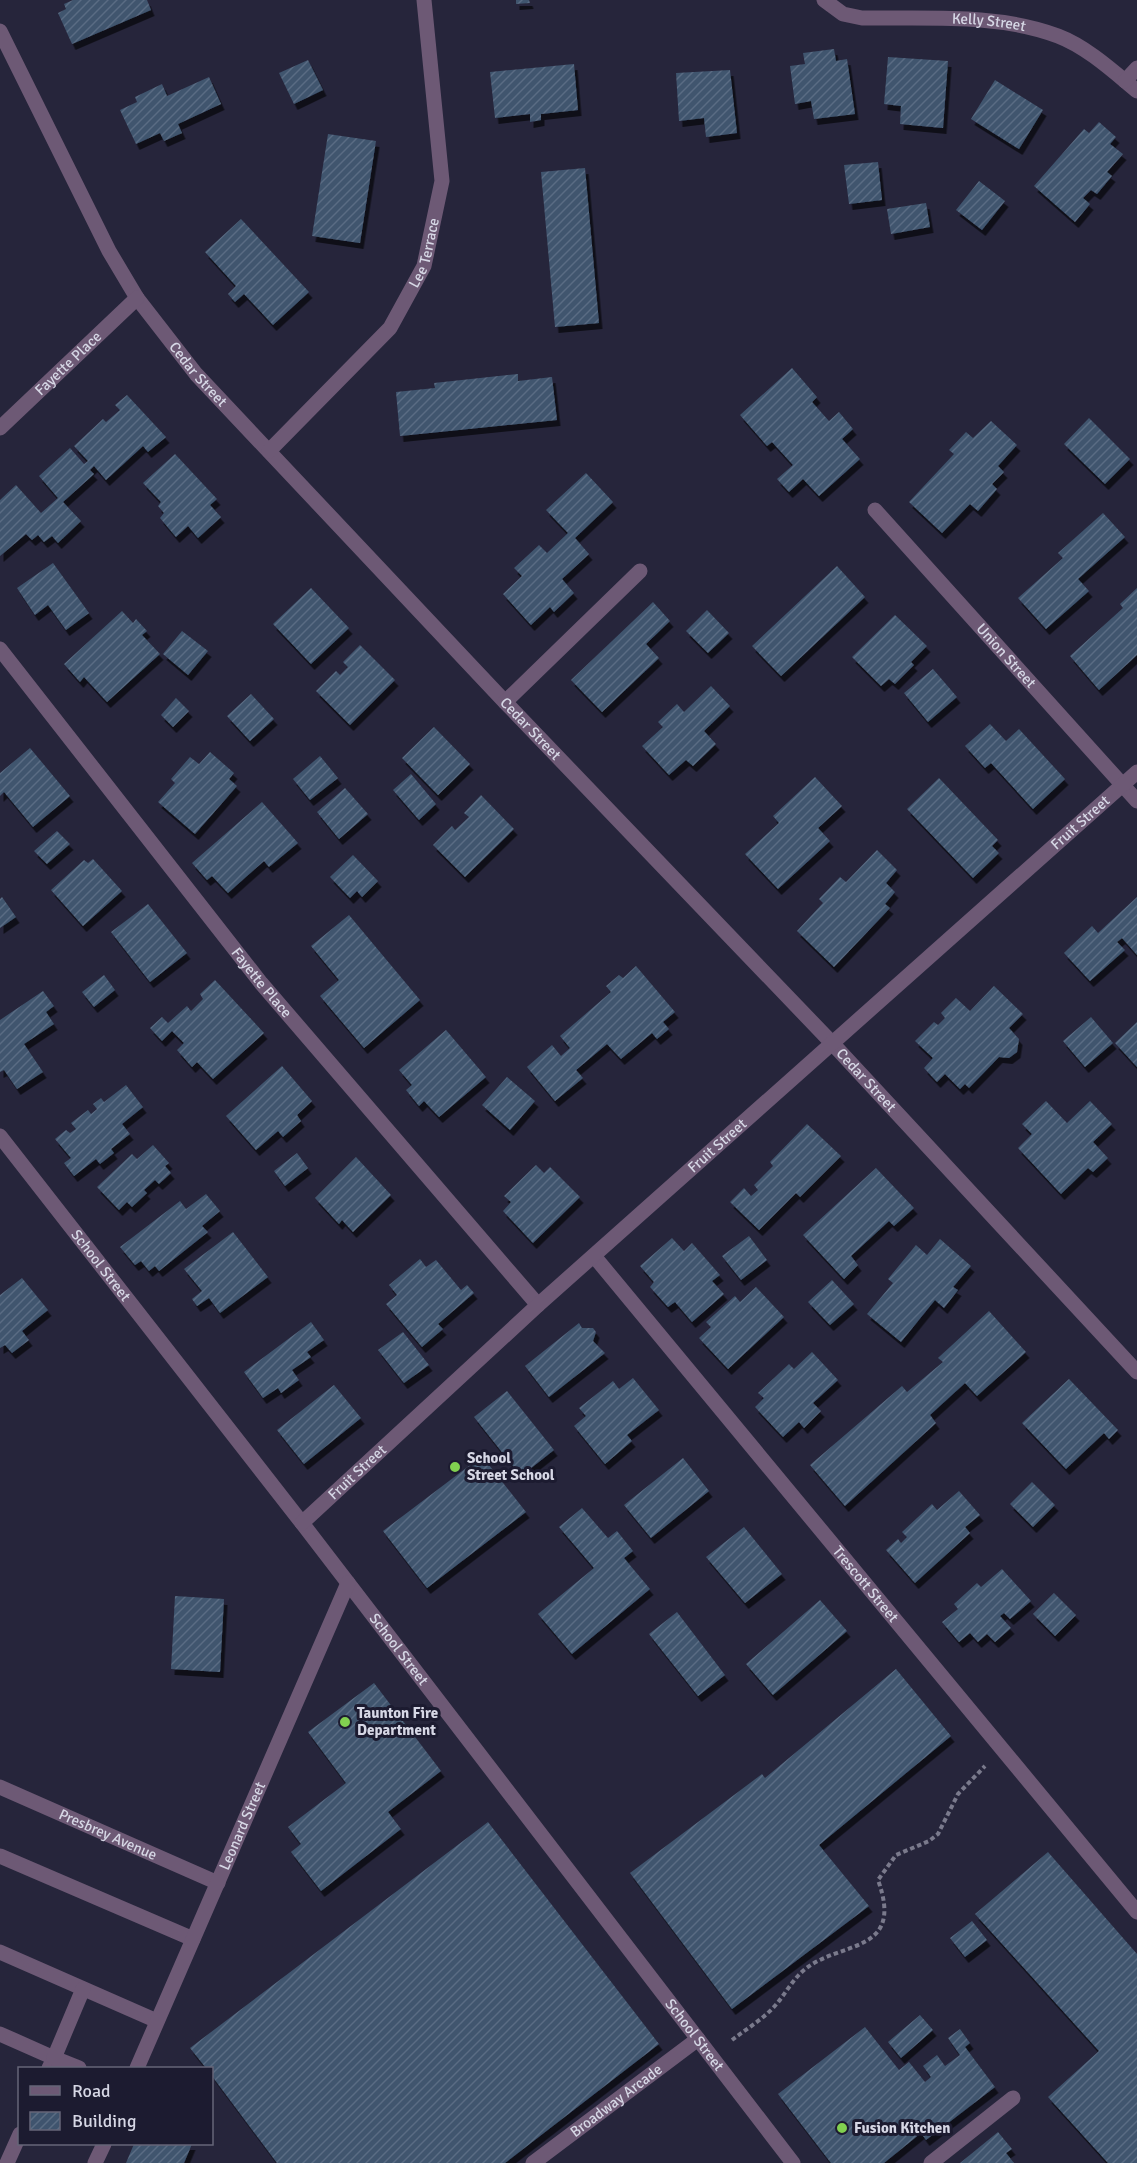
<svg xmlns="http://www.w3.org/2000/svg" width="1137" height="2163" viewBox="0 0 1137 2163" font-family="Signika,sans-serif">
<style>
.building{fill:url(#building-hatch);filter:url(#shadow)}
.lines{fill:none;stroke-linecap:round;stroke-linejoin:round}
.path{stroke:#7a7a8c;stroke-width:4;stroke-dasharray:4.5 3;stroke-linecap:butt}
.minor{stroke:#6d5975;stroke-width:15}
.poi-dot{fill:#81d050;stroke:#1c1b30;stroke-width:2}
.labels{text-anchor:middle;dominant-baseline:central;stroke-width:6;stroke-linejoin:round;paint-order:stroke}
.street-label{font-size:15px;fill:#d6d7e5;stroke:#1c1b30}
.poi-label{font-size:15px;font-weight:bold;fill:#d6d7e5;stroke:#1c1b30;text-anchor:start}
</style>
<defs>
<pattern id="building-hatch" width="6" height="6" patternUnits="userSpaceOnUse" patternTransform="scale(1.5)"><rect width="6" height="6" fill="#3f546e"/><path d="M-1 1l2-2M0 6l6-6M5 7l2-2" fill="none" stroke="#5a6c83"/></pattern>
<filter id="shadow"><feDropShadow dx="3.5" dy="6" stdDeviation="0" flood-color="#0009"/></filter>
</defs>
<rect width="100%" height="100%" fill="#26253b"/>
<!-- building -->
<path class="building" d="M73 0H147L151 10 72 44 58 13 66 9 64 4Z
M516 0H529L530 3 516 4Z
M834 49 836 61 847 59 855 114 814 119 811 101 795 104 790 66 805 64 803 53Z
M888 57 948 61 943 128 900 124 901 106 884 104Z
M308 60 323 90 294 104 279 73Z
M574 64 578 110 541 114V120L530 122V114L495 118 490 72Z
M730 70 737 133 706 137 704 118 679 121 676 73Z
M209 77 221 104 178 124 182 133 164 141 160 133 136 144 120 110 137 102 135 97 162 84 167 96Z
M995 80 1043 110 1019 149 971 119Z
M1099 122 1116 137 1110 144 1123 154 1107 172 1112 176 1097 194 1091 190 1083 198 1090 204 1075 222 1034 186 1084 129 1089 133Z
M328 134 376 141 360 243 312 236Z
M878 162 882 200 849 204 844 165Z
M585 168 599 323 555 327 541 172Z
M979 181 1005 201 982 230 956 210Z
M926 203 930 227 891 234 887 209Z
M241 219 309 292 273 325 244 294 235 302 228 294 236 286 205 252Z
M792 368 817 397 812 402 829 421 839 412 853 429 842 439 860 459 819 496 803 479 789 492 777 479 793 465 772 442 767 446 740 415Z
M518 374V381L552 377 557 420 400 436 396 392 435 388 434 383Z
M127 395 166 437 148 452 143 446 106 480 94 466 90 470 94 474 63 502 81 521 58 543 52 536 44 542 38 535 32 540 26 534 0 556V500L16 485 41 513 58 498 39 476 70 448 84 464 88 461 74 446 103 419 106 422 120 410 115 405Z
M1089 418 1130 459 1105 484 1064 444Z
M991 421 1017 445 998 466 1004 472 992 484 997 489 978 511 970 504 942 533 909 502 954 454 949 450 966 432 973 438Z
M175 454 217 499 210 505 221 517 198 538 188 526 176 537 160 518 164 513 158 506 161 502 143 483Z
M586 473 613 502 575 538 589 554 562 579 574 593 554 612 550 607 531 625 503 594 522 576 514 568 539 545 547 553 568 533 546 510Z
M1103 513 1125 537 1078 579 1089 591 1046 629 1018 598 1063 558 1058 553Z
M53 563 89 613 66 630 48 605 35 615 17 588Z
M837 566 865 597 781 676 752 646Z
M311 588 349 628 311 664 273 624Z
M1137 588V655L1099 690 1070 656 1123 608 1120 604Z
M653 602 670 621 646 644 659 658 602 712 571 680Z
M707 610 729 633 708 653 686 631Z
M122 611 133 623 136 619 147 631 142 635 160 654 107 702 84 677 80 682 64 664Z
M895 615 927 646 911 662 914 665 895 684 889 679 881 686 852 657Z
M182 631 208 651 188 675 163 654Z
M360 645 395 680 350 725 316 691 336 671 340 675 348 667 343 662Z
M933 669 957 697 928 722 904 693Z
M711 686 730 706 704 731 716 744 693 766 686 760 669 775 642 746 663 727 658 722 677 704 684 712Z
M251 694 274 719 250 741 227 716Z
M176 698 189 711 173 727 161 715Z
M990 724 1006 741 1019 729 1065 779 1033 809 991 763 985 768 965 746Z
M434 727 470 764 438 795 402 758Z
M30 748 70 796 33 827 4 792 0 796V773Z
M210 752 234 773 229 779 237 786 195 834 158 802 175 783 171 779 190 757 199 764Z
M320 756 338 778 310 800 293 779Z
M411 774 436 804 419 820 393 790Z
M815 777 842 806 818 828 830 841 778 889 745 854 779 823 773 816Z
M939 778 998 840 992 846 999 853 973 878 907 809Z
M345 788 368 814 339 839 317 812Z
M481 795 514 829 465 877 433 845 452 826 455 830 469 817 464 813Z
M262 802 298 843 269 867 264 861 228 893 212 876 207 880 192 863Z
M57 831 70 844 47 864 34 851Z
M877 850 897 870 886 883 895 892 885 904 890 908 834 967 797 931 823 903 819 899 840 877 846 882Z
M353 855 378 881 362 897 357 891 350 898 330 877Z
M93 859 122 891 83 926 51 890 84 860 88 863Z
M2 897 16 917 0 928V899Z
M1137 897V955L1122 938 1117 942 1125 950 1090 981 1064 953 1092 926 1098 933Z
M148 904 187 953 150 982 111 932Z
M349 915 420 1000 364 1048 320 996 339 980 311 946Z
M636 966 675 1012 663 1022 669 1029 657 1039 652 1033 621 1059 607 1044 576 1070 583 1078 555 1101 527 1067 552 1045 561 1056 570 1048 560 1036 611 992 606 986 619 975 623 978Z
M104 975 115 990 94 1007 82 992Z
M215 980 264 1033 213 1079 197 1062 192 1067 177 1050 184 1043 172 1031 162 1041 150 1028 162 1017 168 1023 187 1006 191 1011 203 999 200 994Z
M994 986 1023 1014 1009 1028 1019 1039 1017 1052 1009 1058 999 1057 969 1088 965 1084 960 1089 945 1074 937 1082 924 1068 933 1058 915 1041 934 1022 938 1025 945 1018 941 1013 956 998 970 1011Z
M43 991 54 1006 46 1012 54 1024 24 1044 43 1072 17 1089 4 1070 0 1072V1020Z
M1091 1017 1113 1043 1085 1067 1063 1041Z
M1137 1022V1067L1115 1043Z
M446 1030 486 1077 439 1117 424 1101 419 1106 406 1090 412 1085 399 1070Z
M282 1066 312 1101 297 1115 301 1121 283 1137 278 1131 256 1150 226 1116Z
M507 1077 535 1101 510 1130 482 1105Z
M126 1085 143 1107 122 1124 130 1134 111 1149 114 1153 100 1164 96 1159 74 1176 64 1163 71 1158 55 1139 66 1130 70 1133 76 1129 71 1123 88 1110 91 1114 97 1109 93 1104 101 1098 104 1102Z
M1046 1101 1067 1123 1090 1101 1112 1124 1093 1142 1108 1158 1093 1172 1088 1168 1061 1194 1018 1148 1032 1134 1022 1124Z
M807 1124 841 1156 800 1197 796 1193 759 1230 730 1202 744 1188 751 1196 758 1190 754 1185 773 1166 770 1162Z
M153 1145 169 1163 165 1166 171 1173 159 1184 155 1180 144 1190 147 1193 132 1207 127 1202 119 1210 97 1187 132 1154 137 1159Z
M297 1153 308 1168 285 1186 274 1171Z
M356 1157 391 1195 353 1232 342 1220 339 1224 315 1198Z
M536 1165 544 1173 550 1167 580 1197 533 1243 503 1211 511 1202 504 1196Z
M876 1168 914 1208 894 1226 889 1221 851 1256 858 1265 844 1279 803 1235Z
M206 1194 220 1211 202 1226 208 1232 159 1271 155 1266 149 1271 141 1261 135 1265 120 1247 180 1201 186 1209Z
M233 1232 268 1277 220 1313 209 1298 197 1306 192 1299 202 1291 184 1269Z
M749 1236 767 1260 741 1280 722 1256Z
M672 1238 684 1251 692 1243 720 1275 712 1281 724 1294 692 1322 675 1302 668 1307 650 1287 654 1282 640 1266Z
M940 1239 971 1266 953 1287 958 1290 944 1308 935 1300 901 1342 867 1314 893 1283 888 1279 916 1245 927 1255Z
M420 1259 426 1267 436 1260 461 1290 467 1285 474 1293 438 1324 443 1329 422 1347 386 1304 397 1295 389 1285Z
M22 1278 48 1310 22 1331 29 1340 12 1353 5 1345 0 1348V1295Z
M832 1280 854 1304 830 1325 808 1302Z
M756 1287 784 1317 728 1369 699 1338 711 1327 706 1322 735 1296 740 1302Z
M989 1311 1026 1352 977 1396 965 1383 930 1415 936 1423 845 1506 810 1465 902 1386 907 1392 943 1362 938 1358Z
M311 1322 324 1340 307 1352 311 1357 292 1370 299 1380 281 1393 278 1388 263 1398 244 1372Z
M579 1323 582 1328H593L596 1332 593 1341 605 1353 549 1397 525 1366Z
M403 1332 429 1365 404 1383 378 1350Z
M812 1352 838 1380 813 1403 821 1411 804 1428 799 1422 783 1437 755 1407 764 1398 758 1393 789 1364 794 1369Z
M633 1378 659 1410 627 1435 632 1441 605 1464 574 1426 586 1416 579 1408 613 1381 619 1389Z
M1069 1379 1118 1430 1109 1439 1104 1433 1066 1469 1022 1423Z
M334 1385 361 1418 304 1464 277 1430Z
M507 1391 554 1450 521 1476 474 1417Z
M482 1456 526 1512 427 1588 383 1531Z
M683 1458 709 1491 651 1538 624 1505Z
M1032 1482 1055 1505 1033 1527 1010 1504Z
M959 1491 980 1515 965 1527 970 1533 915 1583 886 1550 898 1539 901 1543 907 1537 902 1532 932 1504 937 1510Z
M582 1508 608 1538 617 1531 633 1551 624 1558 650 1589 572 1654 538 1614 594 1568 559 1527Z
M744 1527 782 1574 745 1603 706 1557Z
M1002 1569 1031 1601 1010 1619 1004 1613 1000 1616 1011 1628 995 1642 987 1634 978 1642 970 1633 959 1642 942 1622 958 1609 954 1604 977 1583 981 1587Z
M1054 1593 1076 1615 1055 1636 1033 1614Z
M175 1596 224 1599 220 1672 171 1669Z
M820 1600 847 1631 773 1695 746 1664Z
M677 1612 725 1675 698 1696 649 1634Z
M896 1669 951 1736 819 1845 869 1906 732 2009 630 1873 762 1774 765 1778Z
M374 1683 441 1771 388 1812 401 1829 321 1891 291 1852 301 1844 288 1827 346 1783 308 1732Z
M488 1822 659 2044 505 2163H277L212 2076V2068H206L190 2048Z
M1048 1852 1137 1954V2163H1108L1048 2097 1099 2051 975 1914Z
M972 1921 987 1940 965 1957 950 1938Z
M920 2015 933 2030 901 2058 888 2042Z
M865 2027 899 2070 909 2062 925 2082 931 2077 923 2066 937 2055 945 2066 960 2055 948 2038 960 2029 970 2043 965 2047 995 2087 926 2140 921 2133 884 2163H831L778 2094Z
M998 2132 1012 2149 1006 2153 1014 2163H960Z
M134 2144H192L184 2163H126Z"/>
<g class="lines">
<!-- path -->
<path class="path" d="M732 2040C745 2030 760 2021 772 2009 784 1997 791 1981 804 1970 840 1940 905 1955 878 1880L896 1855 929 1841 938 1834 958 1794 985 1766"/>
<!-- minor -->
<g class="minor">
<path id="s1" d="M824 0 843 14 862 18C925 19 998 13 1058 36 1087 47 1114 72 1137 91"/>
<path id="s2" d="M0 31 109 251 137 298 196 374 505 702 832 1043 1137 1372"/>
<path d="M1125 81 1137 68"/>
<path id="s3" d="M0 428 137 298"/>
<path id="s4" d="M269 451 390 328 424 266 442 181 424 0"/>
<path id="s5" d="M875 510 1137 801"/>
<path id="s6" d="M0 649 261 983 538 1305"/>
<path d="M505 702 640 571"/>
<path id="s7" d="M0 1136 302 1523 793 2163"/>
<path id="s8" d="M594 1256 1137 1912"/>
<path id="s9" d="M302 1523 538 1305 1137 772"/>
<path id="s10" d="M0 1787 218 1883"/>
<path d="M0 1856 193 1939"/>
<path d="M0 1952 157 2021"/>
<path d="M0 2034 54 2058 49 2068"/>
<path d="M79 2068 54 2058 83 1989"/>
<path id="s11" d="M137 2068 348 1583"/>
<path d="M7 2163 20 2134"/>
<path d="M95 2163 104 2144"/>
<path id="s12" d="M533 2163 698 2039"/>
<path d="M931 2163 1013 2098"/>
</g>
</g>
<!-- markers -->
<g class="poi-dot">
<circle cx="455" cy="1467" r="6"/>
<circle cx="345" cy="1722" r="6"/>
<circle cx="842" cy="2128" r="6"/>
</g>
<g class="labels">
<!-- street labels -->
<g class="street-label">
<text stroke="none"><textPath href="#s1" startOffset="170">Kelly Street</textPath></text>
<text stroke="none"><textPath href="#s4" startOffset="256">Lee Terrace</textPath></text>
<text stroke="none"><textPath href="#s3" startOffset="94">Fayette Place</textPath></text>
<text stroke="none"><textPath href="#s2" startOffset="398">Cedar Street</textPath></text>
<text stroke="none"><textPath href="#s5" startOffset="196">Union Street</textPath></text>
<text stroke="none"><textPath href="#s2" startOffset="884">Cedar Street</textPath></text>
<text stroke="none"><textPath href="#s9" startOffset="1047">Fruit Street</textPath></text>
<text stroke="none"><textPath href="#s6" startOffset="424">Fayette Place</textPath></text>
<text stroke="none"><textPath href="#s2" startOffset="1370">Cedar Street</textPath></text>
<text stroke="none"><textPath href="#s9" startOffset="561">Fruit Street</textPath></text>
<text stroke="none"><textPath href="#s7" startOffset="164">School Street</textPath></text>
<text stroke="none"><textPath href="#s9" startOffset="75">Fruit Street</textPath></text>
<text stroke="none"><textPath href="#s8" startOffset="426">Trescott Street</textPath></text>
<text stroke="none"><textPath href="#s7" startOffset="650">School Street</textPath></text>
<text stroke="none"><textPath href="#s11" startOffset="264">Leonard Street</textPath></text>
<text stroke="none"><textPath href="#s10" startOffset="118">Presbrey Avenue</textPath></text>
<text stroke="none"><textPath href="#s7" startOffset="1136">School Street</textPath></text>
<text stroke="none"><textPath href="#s12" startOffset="104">Broadway Arcade</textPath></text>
</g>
<!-- poi labels -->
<g class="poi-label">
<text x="467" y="1458">School<tspan x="467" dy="17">Street School</tspan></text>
<text x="357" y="1713">Taunton Fire<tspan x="357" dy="17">Department</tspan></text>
<text x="854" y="2128">Fusion Kitchen</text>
</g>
</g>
<!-- legend -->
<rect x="18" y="2067" width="195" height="78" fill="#1c1b30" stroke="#666678" stroke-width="1.5"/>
<rect x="30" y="2086" width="30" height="9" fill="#6d5975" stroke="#666678" stroke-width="1.5"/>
<text x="72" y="2097" font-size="18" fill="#d6d7e5">Road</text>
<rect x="30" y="2112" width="30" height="18" fill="url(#building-hatch)" stroke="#666678" stroke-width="1.5"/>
<text x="72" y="2127" font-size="18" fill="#d6d7e5">Building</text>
</svg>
